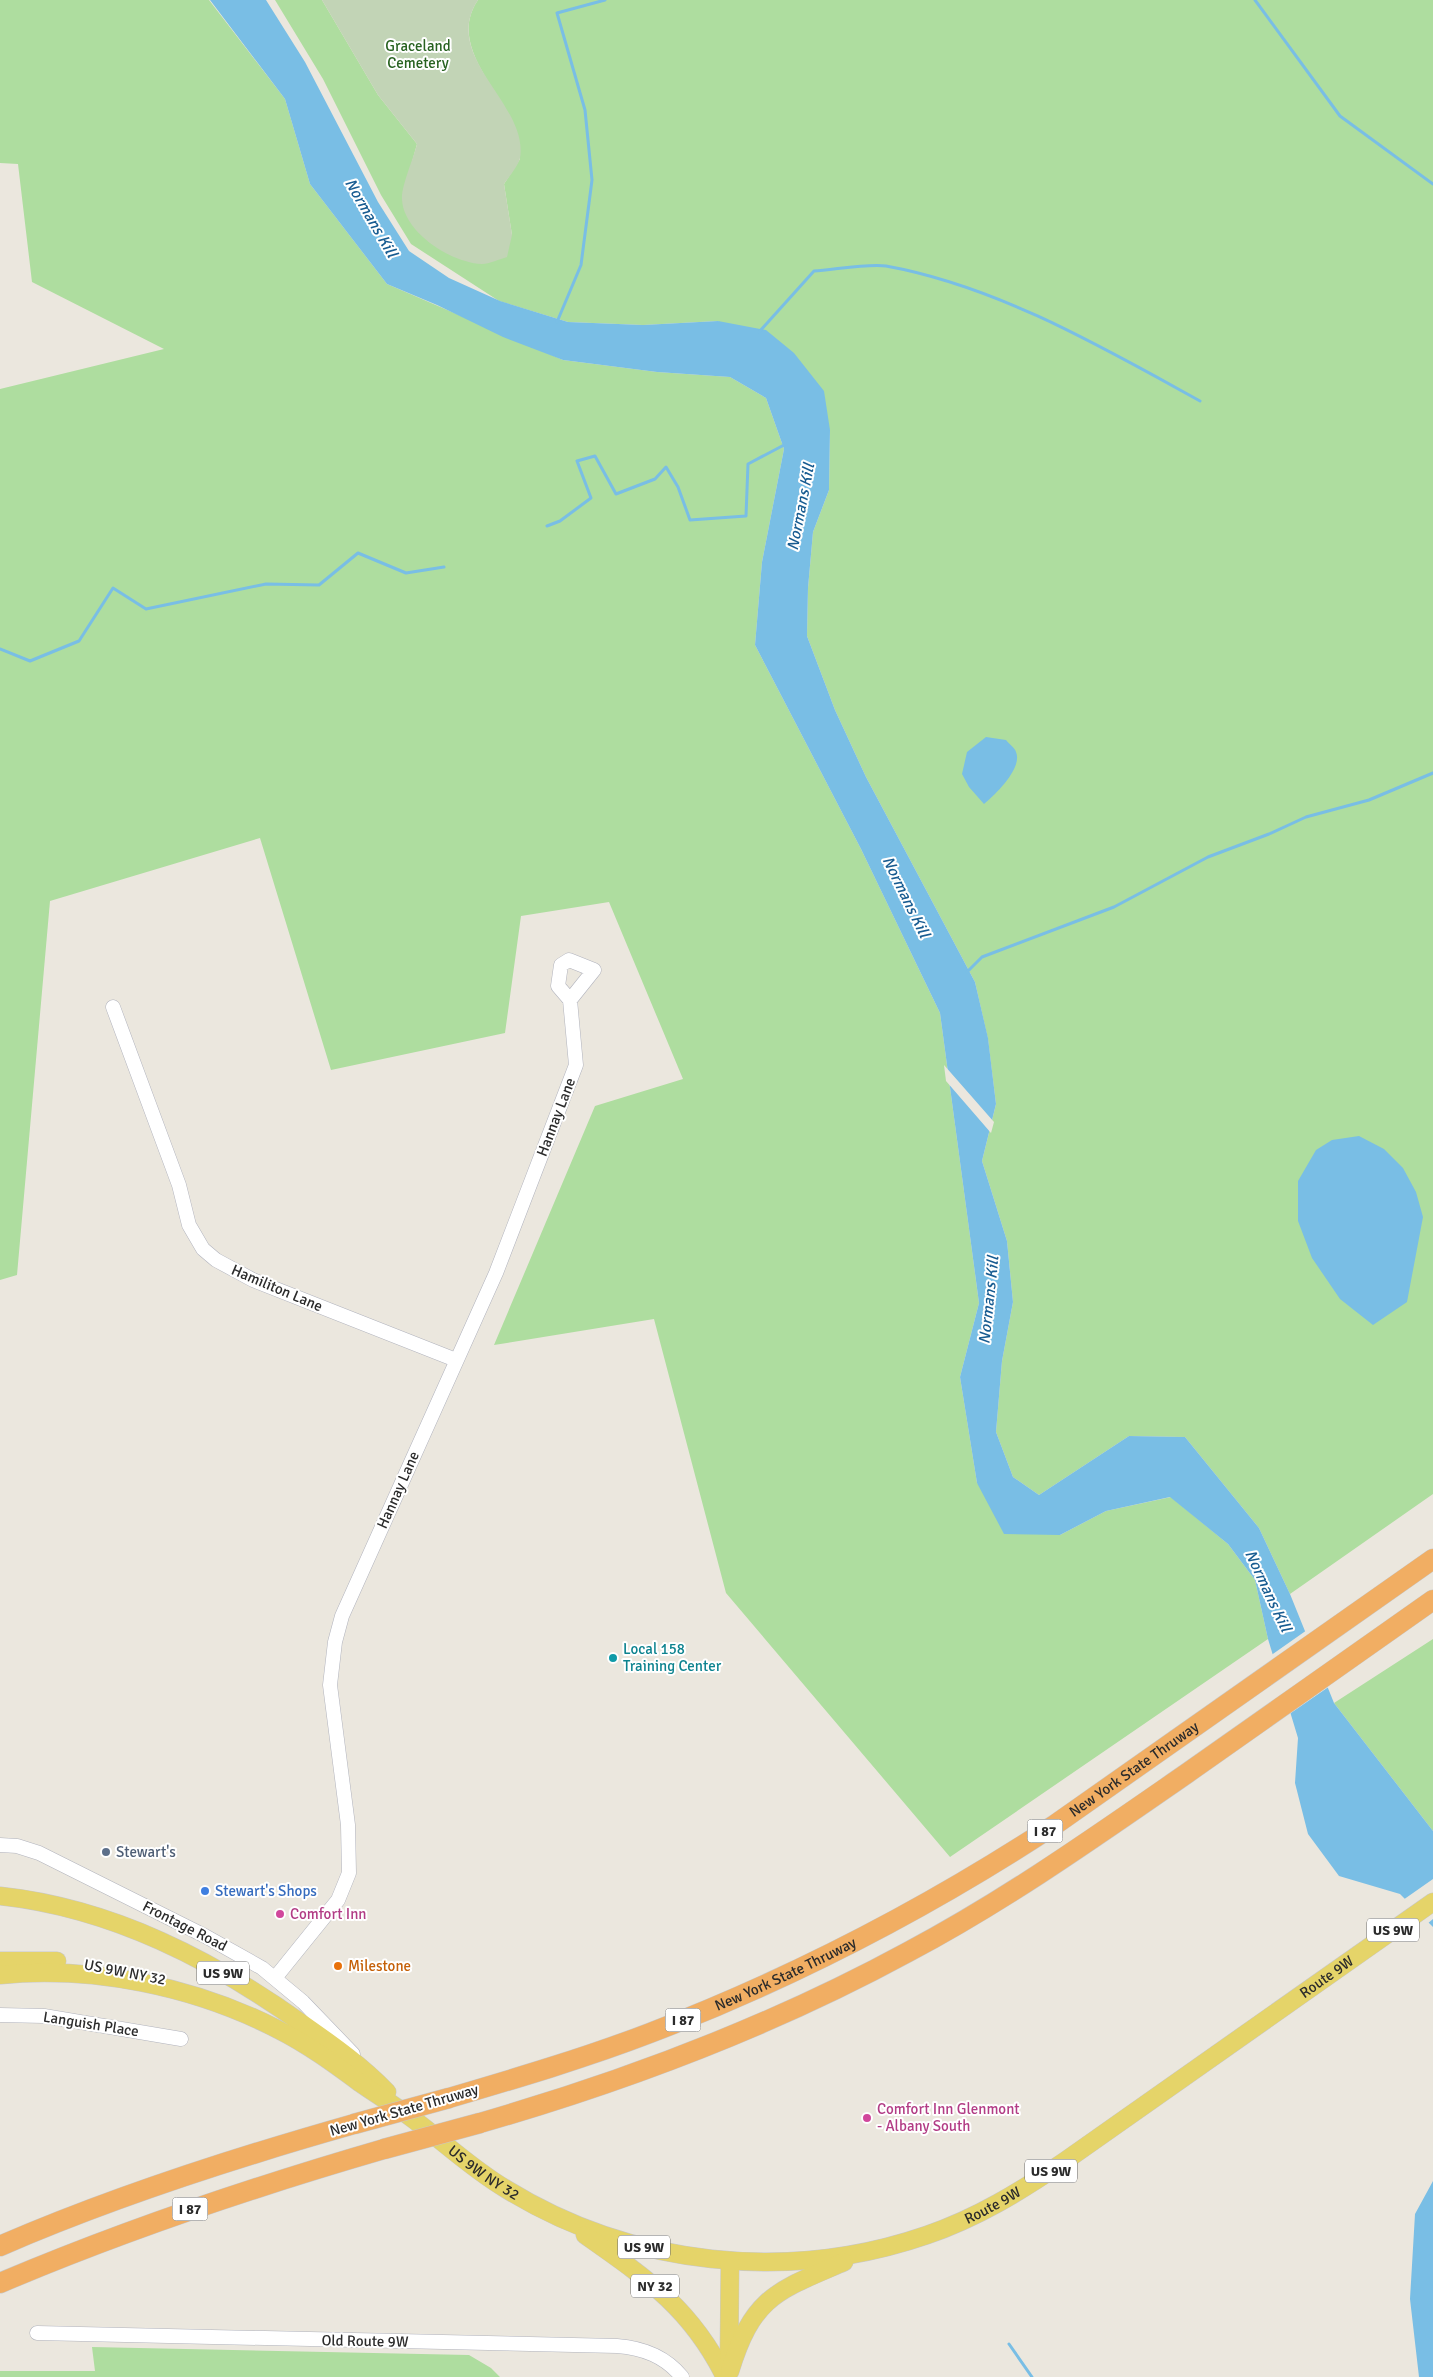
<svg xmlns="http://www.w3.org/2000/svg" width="1433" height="2377" viewBox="0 0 1433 2377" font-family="Signika,sans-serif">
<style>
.green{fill:#aedd9f}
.cemetery{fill:#c2d4b6}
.water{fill:#79bee5}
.pier{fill:#ebe7de}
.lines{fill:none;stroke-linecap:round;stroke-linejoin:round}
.stream{stroke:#79bee5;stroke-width:3}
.minor-casing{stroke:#b1b3bd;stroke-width:15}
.major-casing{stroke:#c8c8c8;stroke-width:19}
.highway-casing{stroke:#c8c8c8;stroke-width:21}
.minor{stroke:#fff;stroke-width:14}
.major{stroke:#e5d469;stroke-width:18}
.highway{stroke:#f1ae63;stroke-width:20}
.highway-bridge-casing{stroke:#c8c8c8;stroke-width:21;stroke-linecap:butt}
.highway-bridge{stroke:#f1ae63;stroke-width:20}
.culture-dot{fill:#0f9aa8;stroke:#fff;stroke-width:2}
.service-dot{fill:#5c6f8a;stroke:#fff;stroke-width:2}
.shop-dot{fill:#3f7fe0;stroke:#fff;stroke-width:2}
.hotel-dot{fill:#d1479c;stroke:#fff;stroke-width:2}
.food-dot{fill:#e8710a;stroke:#fff;stroke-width:2}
.labels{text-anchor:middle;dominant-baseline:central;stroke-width:4;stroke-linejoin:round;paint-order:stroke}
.shield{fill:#fff;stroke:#6b6b6b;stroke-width:1}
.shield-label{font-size:14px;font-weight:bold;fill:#2b2b2b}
.park-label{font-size:15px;fill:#286220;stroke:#fff}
.street-label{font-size:15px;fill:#2b2b2b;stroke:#fff}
.culture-label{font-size:15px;fill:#0d838f;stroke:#fff;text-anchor:start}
.service-label{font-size:15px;fill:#4e5e75;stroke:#fff;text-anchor:start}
.shop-label{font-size:15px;fill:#366cbe;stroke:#fff;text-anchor:start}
.hotel-label{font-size:15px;fill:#b23c85;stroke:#fff;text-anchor:start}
.food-label{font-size:15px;fill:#c56008;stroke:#fff;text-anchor:start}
.water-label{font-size:16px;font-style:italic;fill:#185c91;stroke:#fff}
</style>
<rect width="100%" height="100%" fill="#ebe7de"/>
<!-- green -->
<path class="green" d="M0 0H209L285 99 310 184 387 284 563 360 657 372 730 377 766 398 784 449 762 562 755 645 861 849 940 1013 979 1303 960 1377 977 1483 1060 1535 1106 1511 1171 1497 1228 1544 1255 1580 1268 1639 950 1857 726 1593 654 1319 494 1345 595 1106 683 1079 609 902 521 916 505 1033 331 1070 260 838 50 901 17 1275 0 1280V389L164 349 32 282 18 164 0 163Z
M275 0H322L378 95 417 144 402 198 512 235 504 184 520 159C517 147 517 132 512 122 495 85 449 42 478 0H1433V1494L1290 1594 1259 1528 1185 1437 1129 1436 1039 1495 1013 1477 996 1432 1002 1361 1013 1302 1007 1241 982 1161 996 1104 988 1039 975 982 866 777 835 710 807 636 808 588 813 532 829 490 830 430 718 321 643 325 568 322 499 301 411 244 381 195 323 79Z
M1433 1639V1831L1334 1703Z
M92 2347 469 2355 491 2368 500 2377H0V2371H95Z"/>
<!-- cemetery -->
<path class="cemetery" d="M322 0H478C440 57 529 104 520 158 518 166 509 177 504 184L512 235 507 257C500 259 489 264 482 264 451 263 403 232 402 199 401 187 414 157 417 144L378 95Z"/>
<!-- water -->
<path class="water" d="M210 0H266L305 62 378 202 409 251 449 278 500 301 568 322 643 325 718 321 766 330 794 353 824 391 830 430 829 490 813 532 808 588 807 636 835 710 866 777 975 982 988 1038 996 1104 982 1161 1007 1241 1013 1302 1002 1361 996 1432 1013 1477 1039 1495 1129 1436 1185 1437 1259 1528 1290 1594 1334 1703 1433 1831V1927L1400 1894 1339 1876 1308 1834 1295 1783 1298 1738 1268 1639 1255 1580 1228 1544 1170 1497 1106 1511 1060 1535 1004 1534 977 1483 960 1377 979 1303 940 1013 861 849 755 645 762 562 784 449 766 398 730 377 657 372 563 360 503 337 437 305 387 284 310 184 285 99Z
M986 737 1006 740C1009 744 1015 748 1016 752 1023 768 995 795 984 804L969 787 962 774 967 752Z
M1359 1136 1384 1149 1403 1168 1416 1192 1423 1217 1407 1302 1373 1325 1340 1299 1312 1258 1298 1221V1181L1316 1150 1332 1140Z
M1433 2181V2377H1419L1410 2299 1415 2214Z"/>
<!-- pier -->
<path class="pier" d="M944 1065 994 1122 991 1133 946 1081Z
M1307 1630 1330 1686 1288 1715 1270 1656Z
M1433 1879V1919L1427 1924 1403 1900Z"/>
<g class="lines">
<!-- stream -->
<path class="stream" d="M1255 0 1340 116 1433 184
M557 322 581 265 592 180 585 110 557 13 605 0
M759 332 814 271C833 270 869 263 886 266 997 286 1102 347 1200 401
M547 526 560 521 591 498 577 461 595 456 616 494 655 479 666 467 678 487 690 520 746 516 748 464 784 445
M0 649 30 661 79 641 113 588 146 609 266 584 319 585 358 553 406 573 444 567
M967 972 982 957 1114 907 1208 857 1269 834 1306 817 1369 800 1433 773
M1009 2344 1032 2377"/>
<!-- minor casing -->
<g class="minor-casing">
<path id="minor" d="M113 1007 179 1185 189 1225 203 1249 216 1260 253 1280 456 1360
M0 1845 17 1846 39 1853 205 1936 262 1968 303 2002 353 2054
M275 1978 338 1900 349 1873 348 1825 330 1685 335 1642 342 1616 496 1273 576 1065 570 1000 558 986 561 965 569 960 594 970 570 1000
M0 2015 44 2016 181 2039
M37 2333 617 2346C643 2348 665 2356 682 2377"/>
</g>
<!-- major casing -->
<g class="major-casing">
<g id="major">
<path d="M0 1896C112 1908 213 1960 304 2025 334 2046 362 2066 387 2092"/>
<path d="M0 1961H57"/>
<path id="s1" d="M0 1975C93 1966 193 1986 277 2029 307 2044 333 2063 360 2083 377 2095 396 2106 413 2119 444 2142 472 2169 506 2189 631 2266 788 2283 927 2235 977 2218 1021 2191 1065 2161L1433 1902"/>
<path d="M585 2235C646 2278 691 2308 725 2377"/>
<path d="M729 2361 730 2261"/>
<path d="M730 2371C753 2296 777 2291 844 2262"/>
</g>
</g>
<!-- highway casing -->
<g class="highway-casing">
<g id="highway">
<path id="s2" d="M449 2098C517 2078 585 2058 650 2033 793 1978 928 1908 1056 1824L1433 1559"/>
<path d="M480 2123C629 2080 772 2026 908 1952 1006 1900 1095 1837 1186 1774 1268 1716 1351 1658 1433 1600"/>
<path d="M0 2246C115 2196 234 2158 354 2124"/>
<path d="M0 2283C125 2230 253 2187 384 2149"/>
</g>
</g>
<!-- minor -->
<use href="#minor" class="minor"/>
<!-- major -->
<use href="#major" class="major"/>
<!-- highway -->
<use href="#highway" class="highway"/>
<!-- highway-bridge casing -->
<g class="highway-bridge-casing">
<path id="highway-bridge" d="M354 2124 449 2098
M384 2149 480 2123"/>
</g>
<!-- highway-bridge -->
<use href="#highway-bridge" class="highway-bridge"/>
</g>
<!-- markers -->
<circle class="culture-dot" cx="613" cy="1658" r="5"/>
<circle class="service-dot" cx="106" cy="1852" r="5"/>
<circle class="shop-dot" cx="205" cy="1891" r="5"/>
<g class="hotel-dot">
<circle cx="280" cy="1914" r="5"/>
<circle cx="867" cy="2118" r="5"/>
</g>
<circle class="food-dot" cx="338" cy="1966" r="5"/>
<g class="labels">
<!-- shield labels -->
<g class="shield">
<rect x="1027.5" y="1819.5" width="35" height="23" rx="4"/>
<rect x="1367" y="1918.5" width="52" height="23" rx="4"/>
<rect x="197" y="1961.5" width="52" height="23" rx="4"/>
<rect x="665.5" y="2008.5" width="35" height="23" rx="4"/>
<rect x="1025" y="2159.5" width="52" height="23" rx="4"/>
<rect x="172.5" y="2197.5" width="35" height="23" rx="4"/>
<rect x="618" y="2235.5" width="52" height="23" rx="4"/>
<rect x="631" y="2274.5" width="48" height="23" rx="4"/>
</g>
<g class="shield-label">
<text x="1045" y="1831">I 87</text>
<text x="1393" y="1930">US 9W</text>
<text x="223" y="1973">US 9W</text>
<text x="683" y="2020">I 87</text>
<text x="1051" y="2171">US 9W</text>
<text x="190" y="2209">I 87</text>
<text x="644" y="2247">US 9W</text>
<text x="655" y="2286">NY 32</text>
</g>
<!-- park labels -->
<g class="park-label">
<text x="418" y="46">Graceland<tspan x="418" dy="17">Cemetery</tspan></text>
</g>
<!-- street labels -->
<g class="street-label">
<text transform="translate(556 1117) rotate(-69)">Hannay Lane</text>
<text transform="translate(277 1288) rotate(23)">Hamiliton Lane</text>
<text transform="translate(398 1490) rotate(-66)">Hannay Lane</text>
<text stroke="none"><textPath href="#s2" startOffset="764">New York State Thruway</textPath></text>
<text transform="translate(185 1926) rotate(27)">Frontage Road</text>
<text transform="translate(125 1972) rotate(11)">US 9W NY 32</text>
<text stroke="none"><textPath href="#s2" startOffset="359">New York State Thruway</textPath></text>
<text stroke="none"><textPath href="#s1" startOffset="1480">Route 9W</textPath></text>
<text transform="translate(91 2024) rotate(9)">Languish Place</text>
<text transform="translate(404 2110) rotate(-16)">New York State Thruway</text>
<text stroke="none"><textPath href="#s1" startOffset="538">US 9W NY 32</textPath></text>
<text stroke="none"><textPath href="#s1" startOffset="1075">Route 9W</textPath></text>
<text transform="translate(365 2341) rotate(1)">Old Route 9W</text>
</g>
<!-- culture labels -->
<g class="culture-label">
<text x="623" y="1649">Local 158<tspan x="623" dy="17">Training Center</tspan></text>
</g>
<!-- service labels -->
<g class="service-label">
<text x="116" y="1852">Stewart's</text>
</g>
<!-- shop labels -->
<g class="shop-label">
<text x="215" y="1891">Stewart's Shops</text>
</g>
<!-- hotel labels -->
<g class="hotel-label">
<text x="290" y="1914">Comfort Inn</text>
<text x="877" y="2109">Comfort Inn Glenmont<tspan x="877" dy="17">- Albany South</tspan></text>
</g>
<!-- food labels -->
<g class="food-label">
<text x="348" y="1966">Milestone</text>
</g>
<!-- water labels -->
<g class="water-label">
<text transform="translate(371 218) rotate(60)">Normans Kill</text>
<text transform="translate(801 507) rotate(-79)">Normans Kill</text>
<text transform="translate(906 897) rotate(64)">Normans Kill</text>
<text transform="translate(989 1300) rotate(-84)">Normans Kill</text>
<text transform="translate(1268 1591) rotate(65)">Normans Kill</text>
</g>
</g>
</svg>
